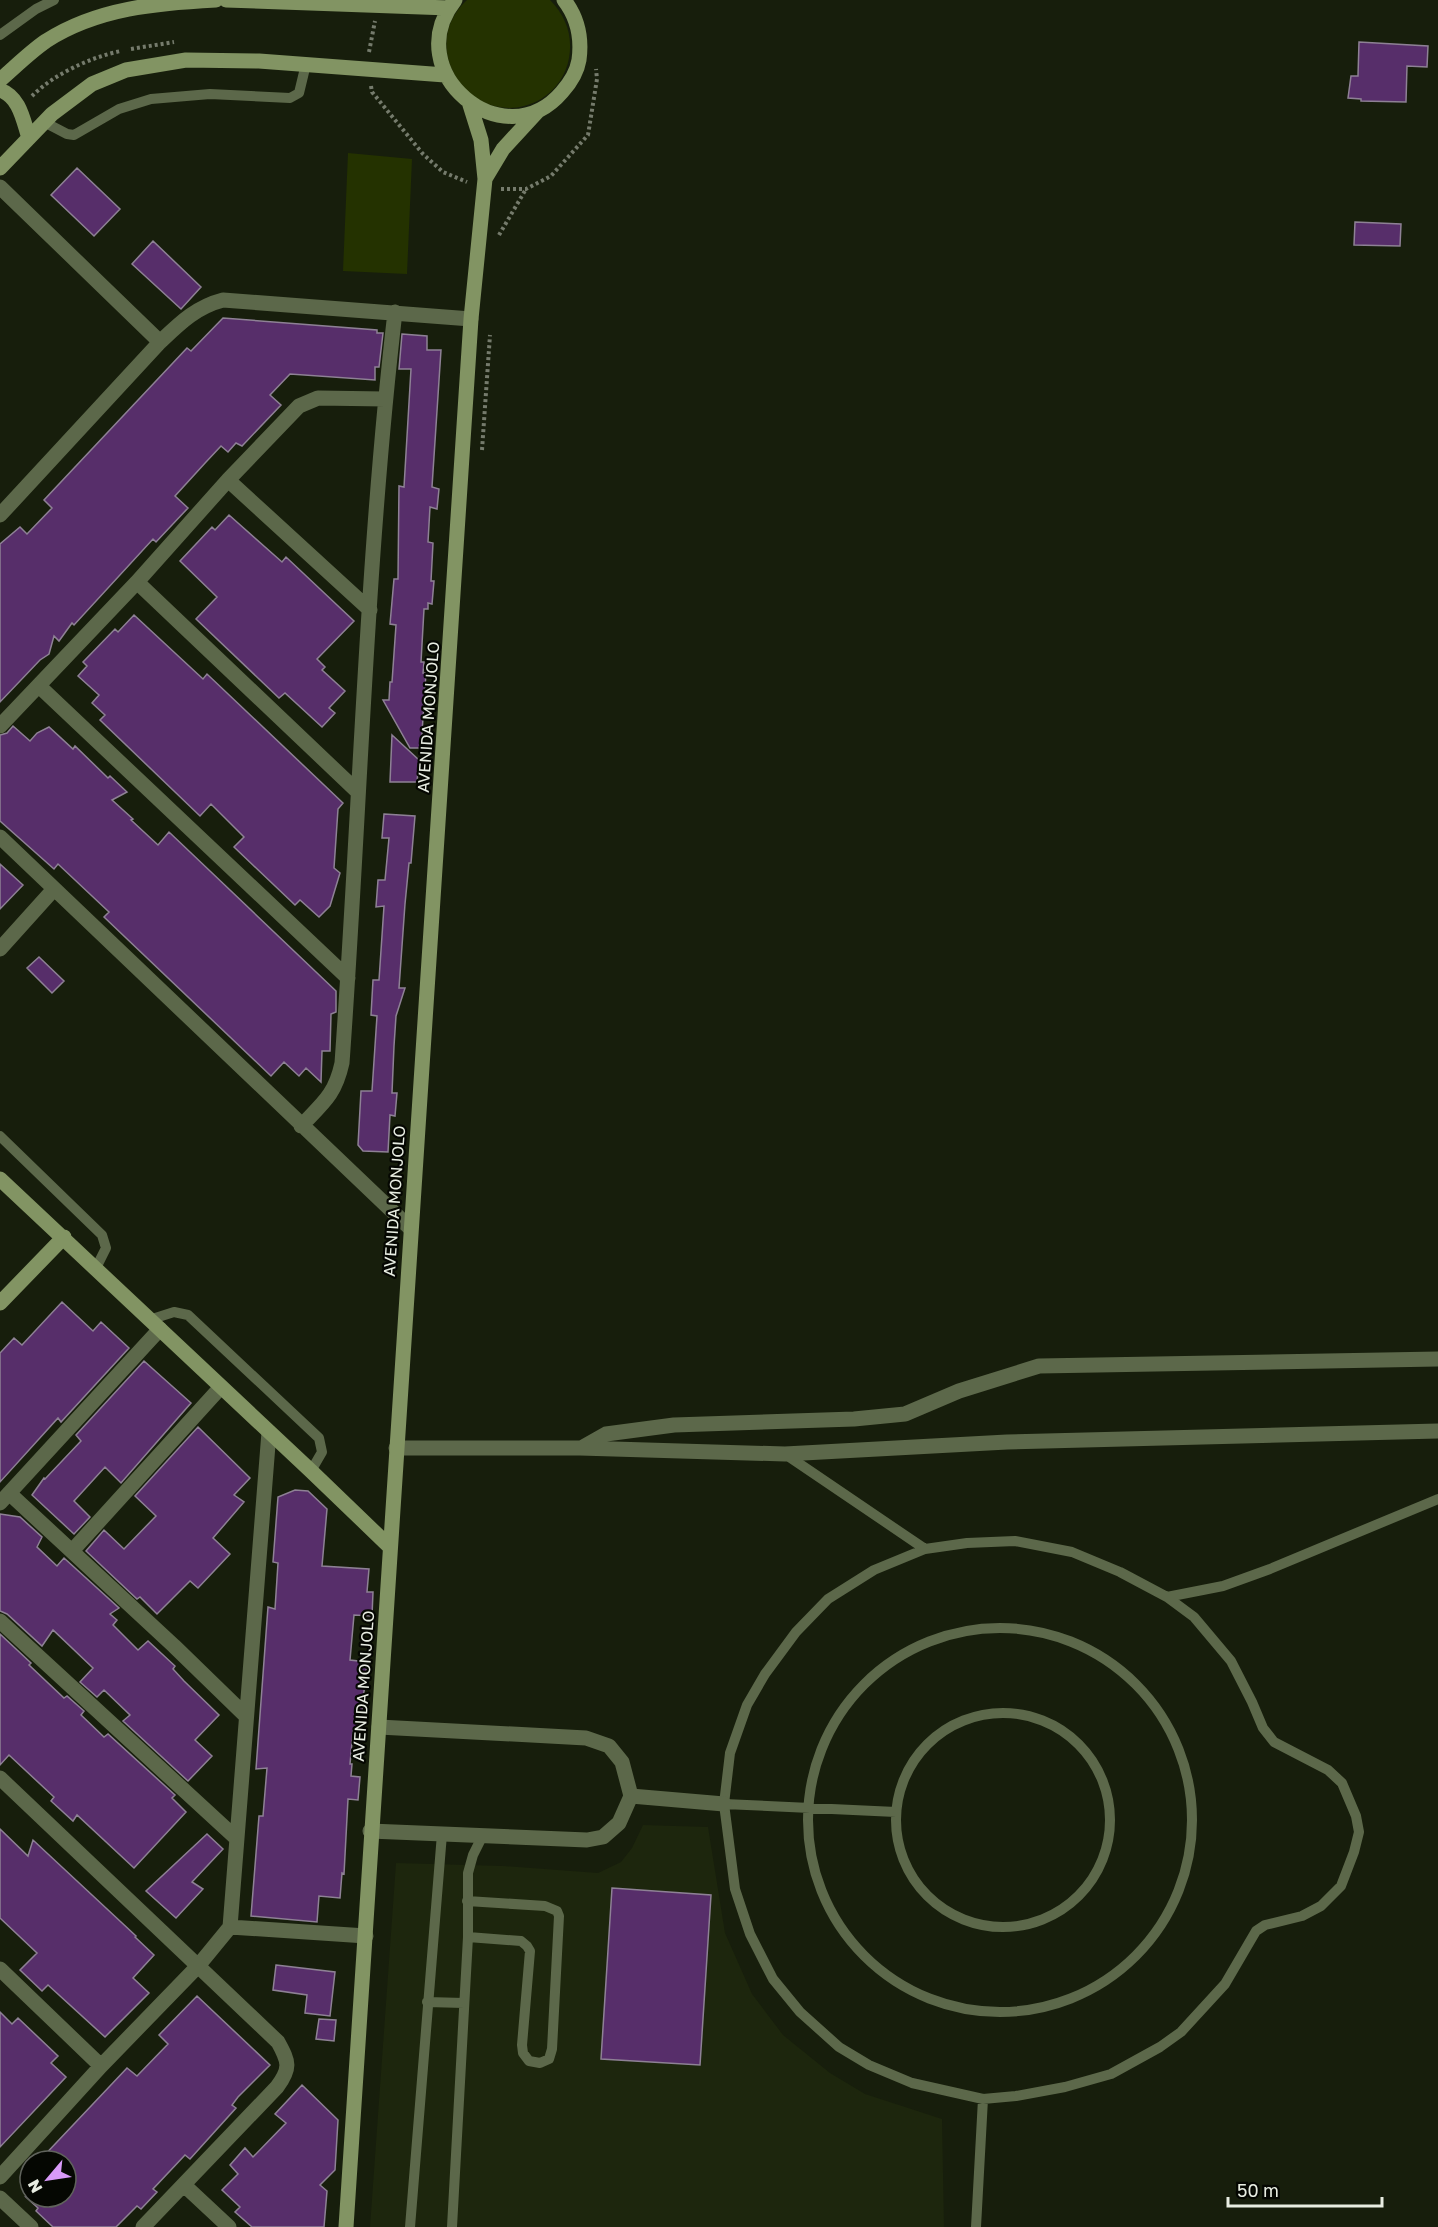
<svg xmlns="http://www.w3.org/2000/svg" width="1438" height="2227" viewBox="0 0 1438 2227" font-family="'Golos Text',sans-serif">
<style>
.built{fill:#1d260d}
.green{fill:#243200}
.building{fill:#572e6a;stroke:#8e8195;stroke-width:1.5}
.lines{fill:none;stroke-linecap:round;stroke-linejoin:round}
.path{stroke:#757b6c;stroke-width:4;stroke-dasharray:3 3;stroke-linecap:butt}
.lane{stroke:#5c684a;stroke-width:10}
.street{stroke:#5c684a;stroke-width:15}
.secondary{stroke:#829463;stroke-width:15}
.labels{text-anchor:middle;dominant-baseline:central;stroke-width:4.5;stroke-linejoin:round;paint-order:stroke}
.street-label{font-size:16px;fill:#e8ede2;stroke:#050702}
</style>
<rect width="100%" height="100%" fill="#171e0c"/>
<!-- built -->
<path class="built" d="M643 1825 708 1827 725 1933 752 1994 783 2035 830 2073 865 2094 942 2119 944 2227H370L396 1863 503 1866 598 1873 621 1862 632 1848Z"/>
<!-- green -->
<path class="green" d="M467 0H550C566 16 573 36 569 58 566 75 556 90 541 99 477 136 412 50 467 0Z
M348 153 412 159 407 274 343 271Z"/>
<!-- building -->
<path class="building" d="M1359 42 1428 46 1427 67 1407 66 1406 102 1361 101V99L1348 98 1351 76H1358Z
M77 168 120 209 94 236 51 195Z
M1355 222 1401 224 1400 246 1354 245Z
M153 241 201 287 181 309 132 264Z
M223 318 377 330V333H383L379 367H375V380L290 374 270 395 281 405 242 446 236 443 228 452 221 446 206 462 175 496 188 508 156 542 153 539 74 625 72 623 59 641 54 636 49 654 40 660 0 702V544L20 527 27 534 52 508 44 500 187 348 191 351Z
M402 334 427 336V350H441L432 487 439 489 437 509 430 507 428 542 433 543 431 581H434L432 604 428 603V609H424L421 662H424L423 673H426L421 748H410L383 700H389L390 682H392L396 625 390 624 394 579H398L399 486 404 487 411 369H399Z
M229 515 282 562 286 557 354 621 317 659 325 667 322 670 345 691 329 708 335 713 322 727 285 693 279 698 196 619 217 597 180 561 212 527 215 530Z
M134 615 203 679 207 674 343 803 338 809 334 868 340 873 330 906 319 917 300 900 295 905 234 847 244 837 211 804 200 816 100 720 105 715 92 703 99 695 78 676 87 666 83 662 115 629 118 632Z
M13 726 30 741 37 733 49 727 73 749 75 746 108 778 110 776 127 792 112 800 133 819 131 820 158 845 169 832 336 991V1012L331 1014 330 1051H322L321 1082 306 1068 299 1076 284 1062 271 1076 104 917 109 912 58 864 54 869 0 821V735L7 733Z
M392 735 419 760 417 782H390Z
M384 814 415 816 411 863H409L405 904 399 988H405L396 1016 394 1046 392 1093H397L395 1116 390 1115 388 1152 363 1151 358 1145 361 1091H372L377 1016 371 1015 373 980H379L384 906 376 907 378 880H385L389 838H382Z
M0 864 23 885 0 909Z
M39 957 64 981 52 993 27 968Z
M62 1302 93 1331 101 1322 129 1348 61 1422 58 1418 0 1482V1353L14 1338 22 1345Z
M144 1361 191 1403 121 1483 105 1467 74 1501 90 1517 74 1534 32 1495 44 1478 45 1479 81 1441 76 1435Z
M198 1427 250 1478 234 1495 244 1502 213 1538 230 1554 198 1588 190 1581 157 1614 140 1597 137 1599 86 1551 104 1530 124 1549 156 1516 135 1496Z
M295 1490 308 1491 327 1509 322 1566 369 1569 367 1592H373L372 1616 354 1615 350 1660 367 1662 360 1731H353L350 1764H352L351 1776 360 1777 358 1800 348 1799 344 1874 342 1873 340 1898 319 1896 317 1922 251 1916 259 1816H263L267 1768 256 1769 268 1607 275 1609 278 1563 273 1562 278 1497Z
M0 1514 20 1517 42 1537 37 1547 57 1566 64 1558 119 1608 110 1614 117 1620 113 1625 138 1650 148 1641 175 1666 173 1669 184 1681 219 1715 195 1740 212 1756 188 1781 123 1721 130 1715 104 1690 97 1697 80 1682 93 1668 53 1630 42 1646 7 1614 0 1611Z
M0 1634 31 1663 29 1665 64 1698 67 1696 84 1711 81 1715 104 1737 108 1734 175 1795 172 1798 186 1812 134 1868 77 1815 73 1821 51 1801 54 1797 9 1755 0 1765Z
M0 1829 28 1856 33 1840 136 1936 135 1937 154 1955 133 1978 149 1993 105 2037 48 1985 42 1991 20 1970 37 1953 0 1918Z
M207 1834 223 1849 192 1882 203 1889 176 1918 146 1891Z
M612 1888 711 1895 700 2065 601 2059Z
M276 1965 335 1972 330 2016 305 2013 307 1995 273 1990Z
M197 1996 270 2065 238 2097 232 2105 236 2108 190 2159 185 2155 153 2189 157 2192 141 2209 137 2206 116 2227H53L36 2211 38 2208 26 2197H66V2161H39L127 2068 137 2076 168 2044 159 2035Z
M0 2012 12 2024 18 2018 58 2056 51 2063 66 2077 0 2147Z
M319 2019 336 2020 334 2041 316 2039Z
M302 2085 338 2120 335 2170 320 2185 327 2191 324 2227H252L235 2212 240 2207 222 2190 238 2174 230 2165 245 2148 253 2157 286 2123 275 2114Z"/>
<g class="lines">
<!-- path -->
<path class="path" d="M131 49 174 42
M369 52 375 21
M371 86 372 92 423 154 443 172 467 182
M32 96C54 74 91 57 121 51
M501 189H526L551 176 588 135 597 79 596 69
M499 235 526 189
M482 450 490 335"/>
<!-- lane -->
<path class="lane" d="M0 35 36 9 54 0
M44 122 67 134 74 135 119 109 151 99 210 94 290 98 299 93 306 64
M0 1136 102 1235 106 1248 96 1268
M149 1320 174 1312 188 1315 319 1438 322 1452 311 1471
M785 1454 925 1549
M1015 1541 1072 1552 1120 1572 1167 1597 1194 1617 1231 1661 1252 1702 1263 1728 1274 1742 1328 1770 1342 1783 1356 1816 1359 1832 1354 1852 1341 1886 1321 1906 1302 1916 1265 1925 1256 1931 1225 1984 1181 2032 1160 2047 1111 2074 1065 2087 1016 2096 983 2099 912 2083 869 2065 839 2047 800 2012 773 1979 750 1934 735 1889 724 1804 730 1753 747 1705 765 1674 796 1632 828 1599 874 1570 925 1549 967 1543Z
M1167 1597 1223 1586 1270 1569 1438 1499
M808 1820a192 192 0 1 1 384 0a192 192 0 1 1-384 0Z
M896 1820a107 107 0 1 1 214 0a107 107 0 1 1-214 0Z
M724 1804 896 1812
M467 1901 545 1906 557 1911 559 1916 552 2049 549 2059 540 2063 529 2061 523 2053 522 2045 530 1951 527 1946 521 1941 468 1937
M427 2002 464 2003
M410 2227 442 1834
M452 2227 468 1937V1873L473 1855 483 1835
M976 2227 983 2099"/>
<!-- street -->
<path class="street" d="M0 187 160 342
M228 480 370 610
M0 515 160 342C180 323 196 307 223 300L471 319
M137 582 358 792
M39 686 348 978
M0 726 137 582 228 480 299 406 318 398 385 399
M0 837 410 1228
M0 949 54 889
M301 1126C323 1103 335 1095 342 1063 360 813 366 561 395 312
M583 1447 606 1434 674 1425 854 1419 905 1414 959 1391 1039 1366 1438 1359
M396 1448H580L785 1454 1007 1442 1438 1431
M9 1493 174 1646 246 1716
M0 1503 160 1329
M72 1551 221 1387
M0 1621 236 1838
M0 1778 278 2042C289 2062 291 2068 277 2087L143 2227
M631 1796 724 1804
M370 1831 587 1840 603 1837 619 1823 631 1796 622 1762 609 1746 586 1738 379 1727
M230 1927 366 1936
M0 1969 101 2066
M0 2177 101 2066 198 1966 230 1927 269 1432
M184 2185 229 2227
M0 2198 31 2227"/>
<!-- secondary -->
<path class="secondary" d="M226 0 449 8
M455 0C398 72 504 160 562 92 570 83 577 72 579 60 582 38 578 18 564 0
M0 80C15 67 30 52 46 41 97 8 158 3 216 0
M0 90C20 97 23 120 29 138
M0 168 52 114 92 84 126 70 186 60 259 61 445 75
M485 179 503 149 538 111
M0 1179 311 1471 390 1547
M0 1303 64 1237
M346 2227 471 319 485 179 481 140 470 105"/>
</g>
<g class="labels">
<!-- street labels -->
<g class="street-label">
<text transform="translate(428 717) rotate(-86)">AVENIDA MONJOLO</text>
<text transform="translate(394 1201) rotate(-86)">AVENIDA MONJOLO</text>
<text transform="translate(363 1686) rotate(-86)">AVENIDA MONJOLO</text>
</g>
</g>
<!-- north arrow -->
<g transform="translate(48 2179) rotate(241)"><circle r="28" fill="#050702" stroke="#60635c" stroke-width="1.5"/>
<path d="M0-4.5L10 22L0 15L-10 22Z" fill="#d89af8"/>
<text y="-9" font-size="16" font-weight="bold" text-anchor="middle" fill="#e8ede2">N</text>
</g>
<!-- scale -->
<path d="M1228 2197v9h154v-9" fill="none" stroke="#e8ede2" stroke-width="3"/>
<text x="1237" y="2197" font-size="18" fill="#e8ede2" stroke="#050702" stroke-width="4.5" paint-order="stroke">50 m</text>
</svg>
